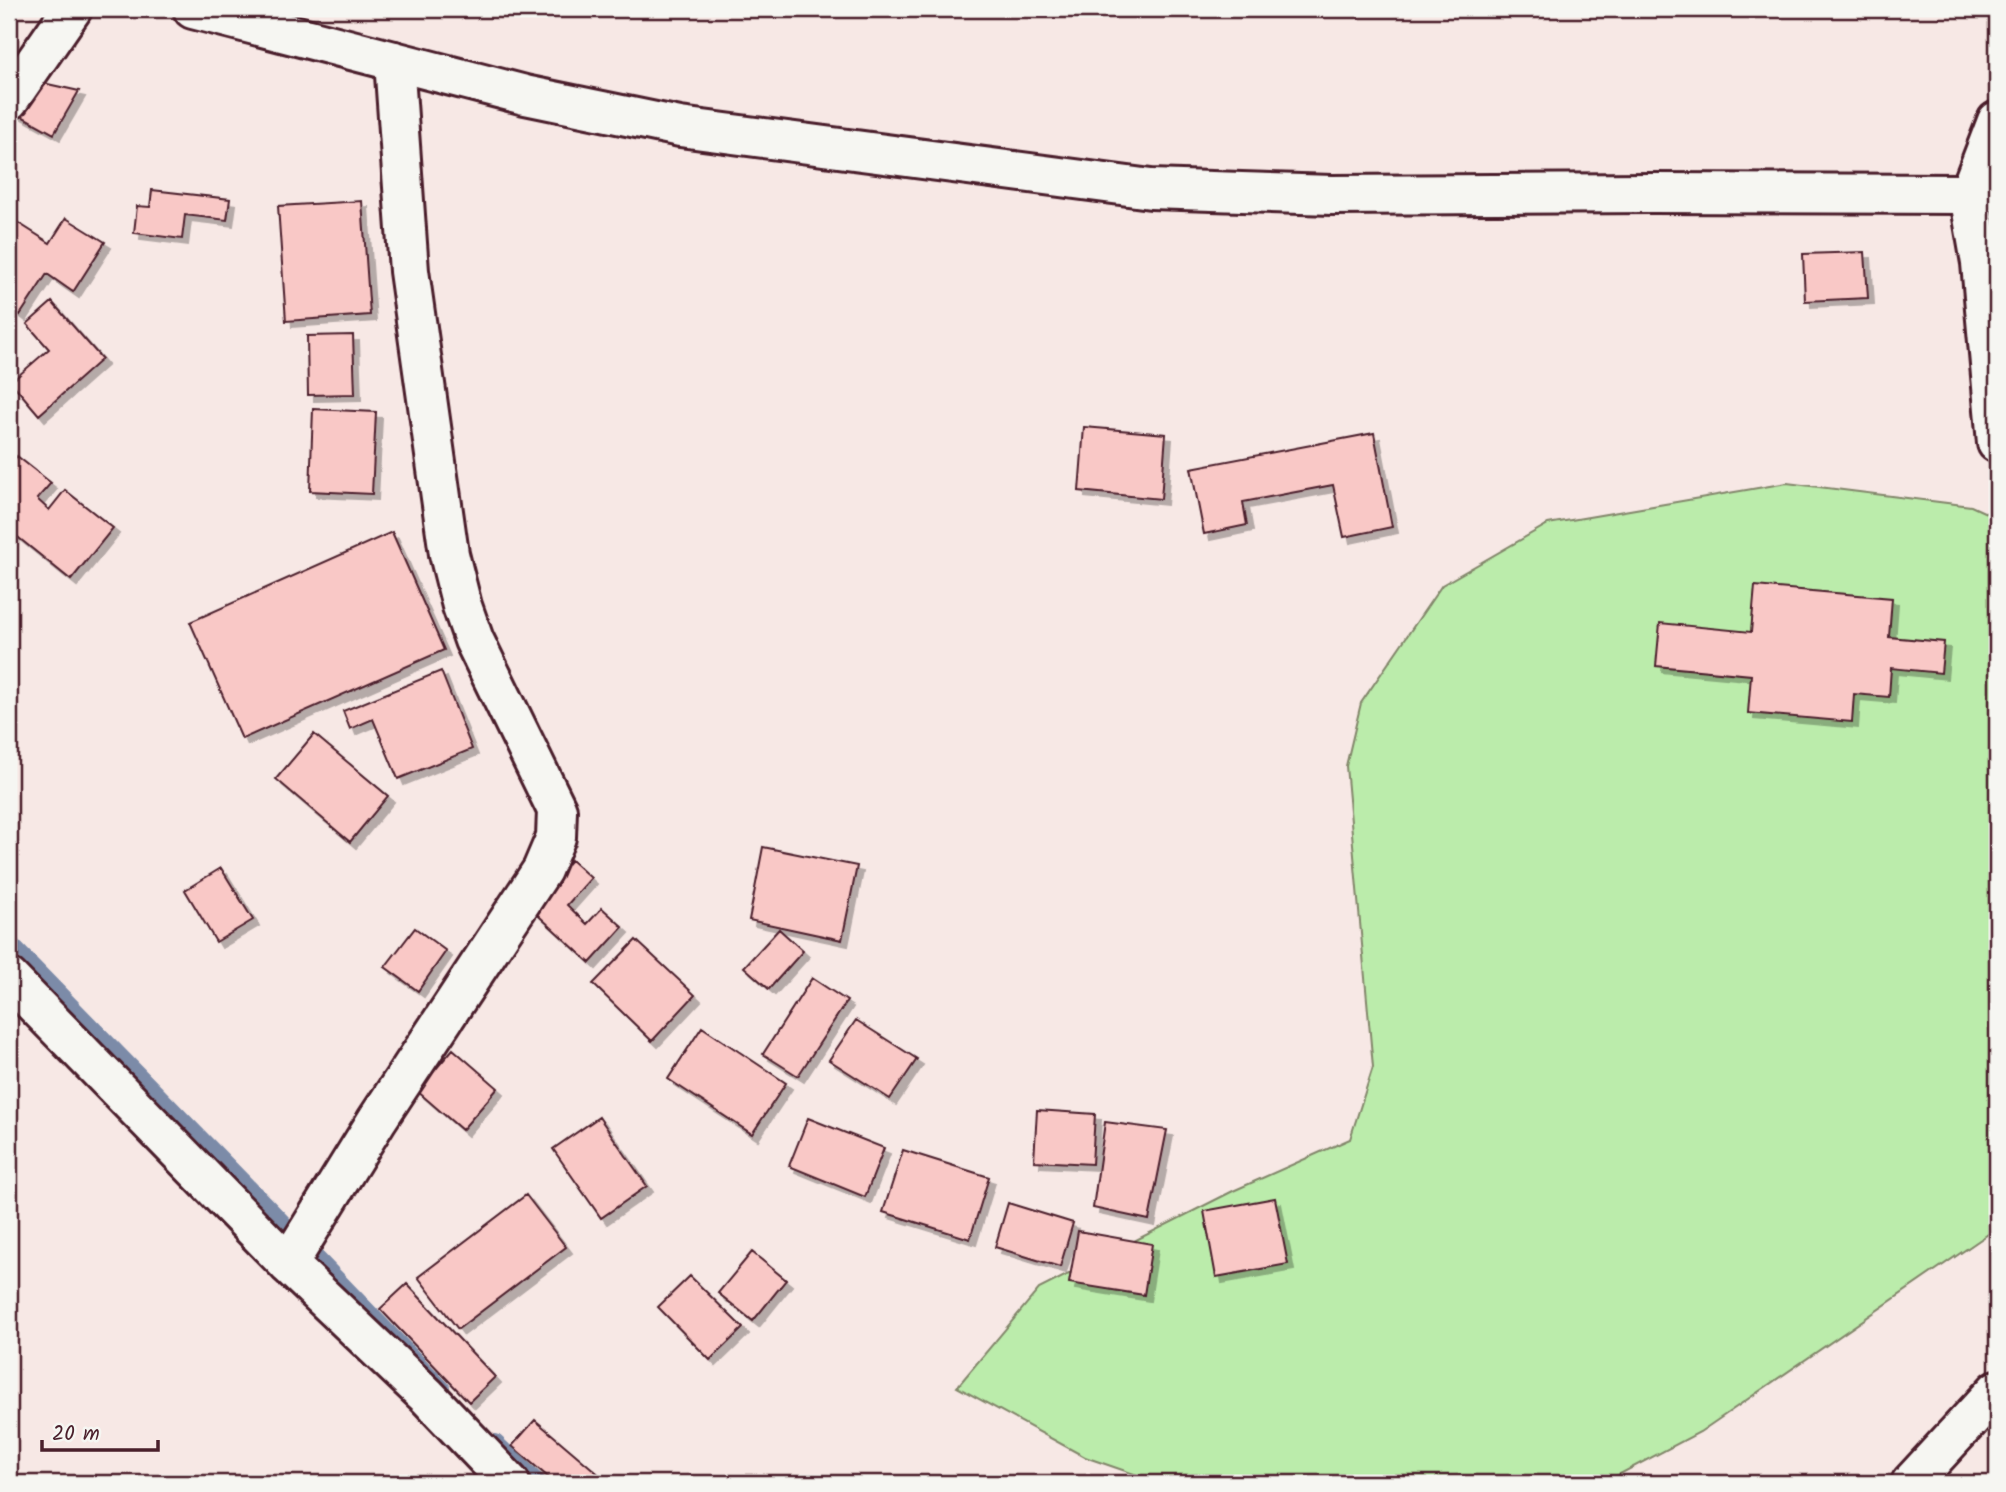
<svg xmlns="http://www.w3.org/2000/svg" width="2006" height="1492" viewBox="0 0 2006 1492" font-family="Kalam,sans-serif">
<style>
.green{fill:#bbecab;stroke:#82866b;stroke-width:2}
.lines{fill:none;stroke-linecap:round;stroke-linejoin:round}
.stream{stroke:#7b8ba8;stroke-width:12}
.building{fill:#f9c8c6;stroke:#4a1f2b;stroke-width:2;filter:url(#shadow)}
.minor-casing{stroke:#4a1f2b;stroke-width:44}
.tertiary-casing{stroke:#4a1f2b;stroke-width:44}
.minor{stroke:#f6f6f2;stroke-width:38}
.tertiary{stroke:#f6f6f2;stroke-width:38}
</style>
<defs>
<filter id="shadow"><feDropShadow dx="6" dy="6" stdDeviation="0" flood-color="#0004"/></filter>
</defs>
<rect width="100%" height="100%" fill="#f7e8e5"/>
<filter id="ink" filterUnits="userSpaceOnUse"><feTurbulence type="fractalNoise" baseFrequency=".0143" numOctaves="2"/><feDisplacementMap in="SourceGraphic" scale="14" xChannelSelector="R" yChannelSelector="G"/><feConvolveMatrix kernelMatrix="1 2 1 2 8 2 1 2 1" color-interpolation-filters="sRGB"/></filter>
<g filter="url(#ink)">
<!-- green -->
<path class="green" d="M1787 483 1971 506 1997 518V1228L1700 1432 1603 1483H1160L1085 1457 957 1387 1039 1289 1233 1191 1350 1139 1373 1067 1346 766 1361 703 1442 585 1548 524Z"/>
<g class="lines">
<!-- stream -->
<path class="stream" d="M9 939 272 1208 444 1387
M496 1440 542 1483"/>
</g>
<!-- building -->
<path class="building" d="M34 81 79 91 54 134 16 113Z
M152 190 230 199 227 220 185 215 182 239 134 233 137 206 150 207Z
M362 201 370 315 286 321 278 206Z
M9 217 50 243 66 218 105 242 73 292 47 274 20 315 9 307Z
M1865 252 1868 298 1805 301 1803 254Z
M52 302 102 359 39 415 11 382 49 349 27 324Z
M353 335 355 394 308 395 307 336Z
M313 409 376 412 372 494 310 491Z
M1084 427 1166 434 1161 499 1079 491Z
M1374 433 1392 527 1344 537 1333 485 1243 502 1247 525 1204 534 1191 468Z
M17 456 51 483 37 499 49 510 65 490 113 528 71 580 9 530V467Z
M392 532 444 650 242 739 190 622Z
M1755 586 1892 598 1889 637 1944 642 1941 673 1891 668 1889 697 1854 694 1852 722 1748 713 1751 675 1656 666 1660 623 1751 632Z
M441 671 472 749 398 779 373 719 350 729 343 711Z
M314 734 388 796 350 842 276 779Z
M763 847 857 866 842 940 749 920Z
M571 860 591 878 567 905 587 924 602 908 623 927 590 963 528 906Z
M221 868 253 920 216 942 185 890Z
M415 928 446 951 418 991 385 967Z
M779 929 803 951 769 989 744 967Z
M636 940 695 995 652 1041 593 984Z
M812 978 847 1001 798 1076 763 1054Z
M856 1020 917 1059 890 1099 829 1060Z
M702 1027 786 1083 752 1134 668 1079Z
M453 1049 498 1088 462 1130 417 1091Z
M1037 1110 1095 1114 1092 1164 1034 1161Z
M599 1117 647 1186 601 1218 553 1149Z
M808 1118 884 1148 865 1197 789 1166Z
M1105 1122 1167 1130 1149 1220 1093 1208Z
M903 1150 989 1177 970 1239 883 1212Z
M526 1195 566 1247 458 1329 418 1277Z
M1275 1198 1288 1264 1216 1277 1204 1211Z
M1008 1203 1073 1223 1060 1267 995 1247Z
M1078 1231 1152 1244 1144 1295 1069 1283Z
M752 1252 786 1280 753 1321 718 1293Z
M690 1276 743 1328 710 1360 658 1307Z
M407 1284 495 1377 469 1402 380 1309Z
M535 1420 609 1483H555L512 1446Z"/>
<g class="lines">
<!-- minor casing -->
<g class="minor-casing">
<path id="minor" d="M1997 121 1969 194 1981 263 1997 443
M288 1264 377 1120 542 870 556 837 557 810 474 640 462 606 449 554 409 271 394 61
M1911 1483 1997 1390"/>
</g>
<!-- tertiary casing -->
<g class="tertiary-casing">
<path id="tertiary" d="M193 9 525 95 680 127 1151 189 1332 195 1653 193 1969 194 1997 190
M9 100 72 9
M9 978 288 1264 427 1396 510 1483"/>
</g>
<!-- minor -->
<use href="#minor" class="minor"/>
<!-- tertiary -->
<use href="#tertiary" class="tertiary"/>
</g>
</g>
<!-- margin -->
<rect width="2006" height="1492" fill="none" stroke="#f6f6f2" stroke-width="35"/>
<rect x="18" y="18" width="1971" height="1457" fill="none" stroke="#4a1f2b" stroke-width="2.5" filter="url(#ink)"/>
<!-- scale -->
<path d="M42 1440v10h116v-10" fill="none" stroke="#4a1f2b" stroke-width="3.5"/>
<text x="52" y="1440" font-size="21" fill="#4a1f2b" stroke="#f6f6f2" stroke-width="5" paint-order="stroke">20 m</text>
</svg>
